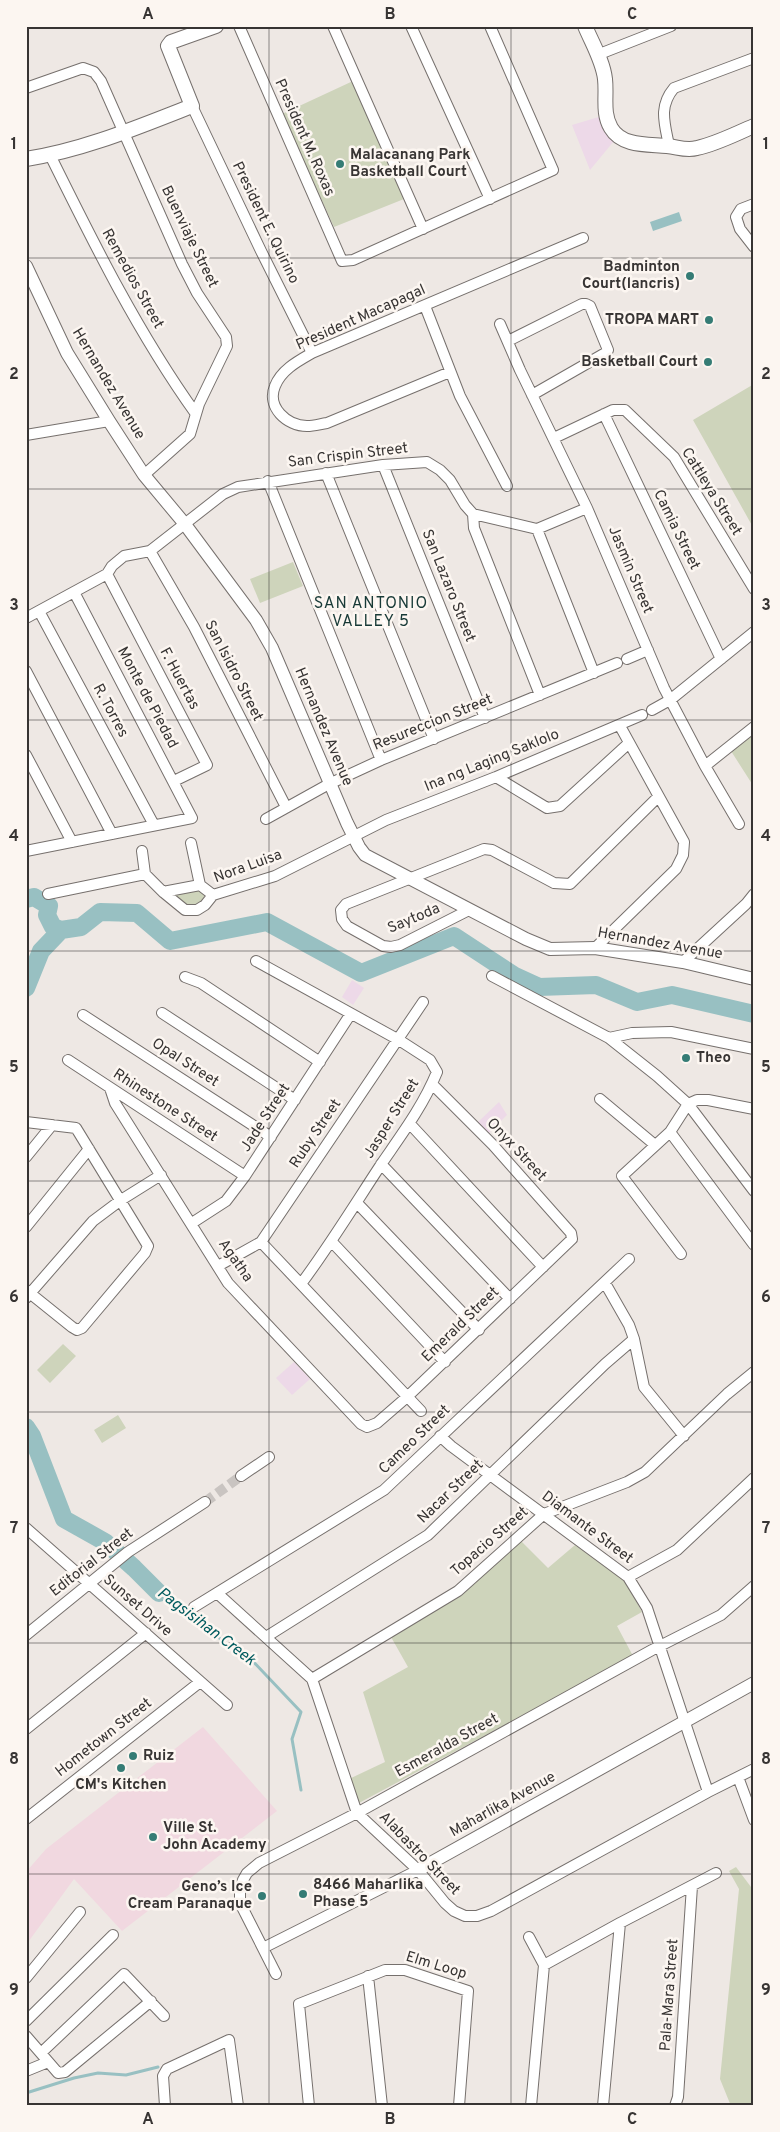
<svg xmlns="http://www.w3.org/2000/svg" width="780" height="2132" viewBox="0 0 780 2132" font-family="Overpass,sans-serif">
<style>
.industrial{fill:#edd9e8}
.education{fill:#f1d8e0}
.green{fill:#ced4bb}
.water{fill:#98c0c2}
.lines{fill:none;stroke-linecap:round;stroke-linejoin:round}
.stream{stroke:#98c0c2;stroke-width:3}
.river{stroke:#98c0c2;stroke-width:18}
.minor-tunnel{stroke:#c9c4c1;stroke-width:10;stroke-dasharray:10 5;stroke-linecap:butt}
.minor-casing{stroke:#76706d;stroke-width:12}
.tertiary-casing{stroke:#76706d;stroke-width:14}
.secondary-casing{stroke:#76706d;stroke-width:16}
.minor{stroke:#fff;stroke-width:10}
.tertiary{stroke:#fff;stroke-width:12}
.secondary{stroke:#fff;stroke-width:14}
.grid{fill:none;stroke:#373433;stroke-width:1;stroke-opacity:0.55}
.poi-dot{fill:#357c75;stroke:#fcf6f1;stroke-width:2}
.labels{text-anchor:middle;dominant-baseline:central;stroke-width:5;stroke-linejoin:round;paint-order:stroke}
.street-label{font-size:15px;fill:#373433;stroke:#fcf6f1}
.poi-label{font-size:15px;font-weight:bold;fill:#373433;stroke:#fcf6f1;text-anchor:start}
.neighbourhood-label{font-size:16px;letter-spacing:1px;fill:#183a37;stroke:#fcf6f1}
.water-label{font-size:16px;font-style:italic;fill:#005b5e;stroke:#fcf6f1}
.neatline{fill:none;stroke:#373433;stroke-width:2}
.grid-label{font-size:16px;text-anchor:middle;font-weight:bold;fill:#373433}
</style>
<rect width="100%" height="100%" fill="#eee8e4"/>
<!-- industrial -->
<path class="industrial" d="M602 116 614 141 590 170 572 125Z
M352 980 364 988 353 1005 342 997Z
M499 1102 507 1115 488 1134 477 1123Z
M294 1362 310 1379 292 1395 276 1378Z"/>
<!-- education -->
<path class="education" d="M203 1727 277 1811 122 1931 74 1879 26 1945V1872L46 1849Z"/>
<!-- green -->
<path class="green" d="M353 81 404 199 334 227 282 114Z
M754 384V529L693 420Z
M293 562 303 586 260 603 250 579Z
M754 734V787L731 751Z
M196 889 204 894V903C190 910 183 905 171 895Z
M63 1344 76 1356 50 1383 37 1370Z
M118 1415 126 1428 102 1443 94 1430Z
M520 1540 548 1568 575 1545 625 1581 642 1612 617 1626 633 1656 359 1803 349 1779 385 1762 363 1692 408 1667 391 1637Z
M736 1867 754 1891V2104L731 2106 720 2079 739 1889 729 1871Z"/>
<!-- water -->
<path class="water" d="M679 212 682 221 653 231 650 222Z"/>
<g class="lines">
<!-- stream -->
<path class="stream" d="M159 1593 171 1606 200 1621 226 1644 246 1654 301 1712 292 1739 301 1790
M26 2093 74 2078 98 2073 126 2075 158 2067"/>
<!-- river -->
<path class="river" d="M26 899 34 897 49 906 47 915 53 927 61 930 81 927 100 912 137 913 170 941 267 922 361 973 454 936 515 976 539 987 596 985 637 1002 672 995 754 1014
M26 988 41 951 61 930
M26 1427 32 1436 64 1519 105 1542 134 1568 159 1593"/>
<!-- minor-tunnel -->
<path class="minor-tunnel" d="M205 1502 241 1476"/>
<!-- minor casing -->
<g class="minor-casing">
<path id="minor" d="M239 26 342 261 353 260 553 170 490 26
M333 26 423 229
M411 26 490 199
M597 55 671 26
M26 88 83 68 94 72 101 81 182 264 197 293 226 337 227 346 199 404 190 434 144 475
M192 106 261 251 312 353
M669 146C665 124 658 107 674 88L754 58
M50 155C94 244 138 333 196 414
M754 204 741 209 736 217 740 229 754 247
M425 306 460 396 507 486
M500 324 520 370 587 508 664 688 705 766 739 824
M508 341 582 304H586L590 306 608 350 607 352 532 395
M450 372 327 423C320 424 314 426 307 426 287 426 266 407 275 386 281 370 298 361 312 353L583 238
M604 414 721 659
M26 435 109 421
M554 438 613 410H625L674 457 754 589
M383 465 485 718
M326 473 434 739
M268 481 381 760
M473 514 474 528 540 695
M537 529 594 673
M150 551 194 627 286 807
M107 574 112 566 124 556 150 551 223 494 238 487 383 465 427 462 440 470 450 480 465 505 473 514 537 529 587 508
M107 574 207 765 174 781
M39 611 154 825
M26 618 107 574
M627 659 648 650
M26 671 112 834
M652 710 670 700 754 632
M26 755 72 842
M705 766 754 727
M496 777 547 808 560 806 629 743
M266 819 329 784 381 760 617 663
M191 843 200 885 213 895
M26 851 192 818 74 592
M142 851 145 874
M163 892 200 885
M48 894 145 874 163 892 185 910H197L205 905 213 895 275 876 386 820 496 777 642 715
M469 910 400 945 391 947 383 946 347 926 342 919 341 910 346 904 484 849 492 850 554 883 570 884 658 797
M595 948 676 869 683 855 684 842 620 726
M256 961 399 1040 430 1060 437 1072C423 1106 402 1134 382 1163 355 1204 330 1245 301 1284
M683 962 746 904 754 894
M492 976 609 1038 657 1076 688 1104 754 1191
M185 977 201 983 320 1062
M162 1013 295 1100
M83 1015 271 1137
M609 1038 632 1033 671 1032 754 1049
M68 1060 245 1176
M110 1088 115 1103 228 1283 361 1424 367 1427 377 1423 407 1397 572 1239 571 1233 493 1145 432 1084
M600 1099 655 1145
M26 1122 76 1128 148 1246 145 1253 82 1328 77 1330 72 1327 26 1290
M410 1124 543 1267
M670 1132 754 1245
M26 1157 52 1125
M381 1164 510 1299
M357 1203 479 1330
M192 1223 226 1201 245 1176 350 1015
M26 1227 89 1149
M261 1242 421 1411
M332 1242 445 1362
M681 1254 622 1176 670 1132 688 1104 697 1100H708L754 1109
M218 1266 261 1242 423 1002
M605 1283 629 1325 634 1339 644 1387 684 1436
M26 1298 93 1221 121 1200 161 1175
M440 1436 451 1446 628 1577 647 1608 708 1792
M241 1476 269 1457
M26 1528 227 1705
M628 1577 677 1550 754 1478
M217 1593 312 1679 357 1813 418 1870 445 1903 454 1911 465 1916H477L491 1911 708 1792 754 1769
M194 1607 384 1490 629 1259
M26 1635 128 1552 205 1502
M266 1637 428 1535 605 1364 634 1339
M312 1679 458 1591 544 1514 627 1482 645 1472 727 1394 754 1372
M26 1729 146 1633
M738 1777 754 1820
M26 1819 200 1682
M529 1937 544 1965 531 2106
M263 1948 418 1870
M544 1965 620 1923 716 1873
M276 1974 240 1903V1888L243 1880 247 1873 259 1863 357 1813 652 1650 721 1615 754 1586
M368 1976 382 2106
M26 1978 80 1912
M26 2021 113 1935
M26 2036 58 2073 65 2072 151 2001
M41 2053 124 1974 164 2016
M26 2071 48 2062
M165 2106 163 2076 167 2069 229 2040 238 2106
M309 2106 299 2004 385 1970H405L468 1991 459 2106
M603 2106 620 1923
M675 2106 678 2097 692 1886"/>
</g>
<!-- tertiary casing -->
<g class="tertiary-casing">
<path id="tertiary" d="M26 266 67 353 109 421 144 475 184 523 256 620 272 648 347 823 359 847 365 855 526 939 550 949 595 948 683 962 754 979
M418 1870 754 1683"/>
</g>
<!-- secondary casing -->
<g class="secondary-casing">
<path id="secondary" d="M585 26C592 43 603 61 605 79 607 96 602 113 611 128 622 147 649 144 667 146 678 147 686 151 697 148 716 144 735 134 754 126
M26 159C84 150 138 127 192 106L168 46 171 42 216 26"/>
</g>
<!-- minor -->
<use href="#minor" class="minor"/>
<!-- tertiary -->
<use href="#tertiary" class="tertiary"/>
<!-- secondary -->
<use href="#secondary" class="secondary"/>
</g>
<!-- grid -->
<path class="grid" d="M269 26V2106M511 26V2106M26 258H754M26 489H754M26 720H754M26 951H754M26 1181H754M26 1412H754M26 1643H754M26 1874H754"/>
<!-- markers -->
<g class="poi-dot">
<circle cx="340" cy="164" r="5"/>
<circle cx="690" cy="276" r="5"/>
<circle cx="709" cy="320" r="5"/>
<circle cx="708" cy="362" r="5"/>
<circle cx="686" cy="1058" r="5"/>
<circle cx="133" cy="1756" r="5"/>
<circle cx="121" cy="1768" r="5"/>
<circle cx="153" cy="1837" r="5"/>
<circle cx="303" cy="1894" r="5"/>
<circle cx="262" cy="1896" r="5"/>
</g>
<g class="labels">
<!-- street labels -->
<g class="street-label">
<text transform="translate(304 138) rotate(66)">President M. Roxas</text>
<text transform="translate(265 223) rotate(64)">President E. Quirino</text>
<text transform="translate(189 237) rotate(64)">Buenviaje Street</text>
<text transform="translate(132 279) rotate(61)">Remedios Street</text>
<text transform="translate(361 318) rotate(-24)">President Macapagal</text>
<text transform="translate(108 384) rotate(59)">Hernandez Avenue</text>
<text transform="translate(348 456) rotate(-7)">San Crispin Street</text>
<text transform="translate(711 492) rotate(58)">Cattleya Street</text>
<text transform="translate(676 530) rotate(64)">Camia Street</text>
<text transform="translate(630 570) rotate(67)">Jasmin Street</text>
<text transform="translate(448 586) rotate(68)">San Lazaro Street</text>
<text transform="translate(233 671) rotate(63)">San Isidro Street</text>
<text transform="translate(179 679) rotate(62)">F. Huertas</text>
<text transform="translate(147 698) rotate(62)">Monte de Piedad</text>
<text transform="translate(110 711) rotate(62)">R. Torres</text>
<text transform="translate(433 723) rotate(-22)">Resureccion Street</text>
<text transform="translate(323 727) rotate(67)">Hernandez Avenue</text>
<text transform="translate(492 761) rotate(-22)">Ina ng Laging Saklolo</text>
<text transform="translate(248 867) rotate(-20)">Nora Luisa</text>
<text transform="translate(414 919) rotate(-23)">Saytoda</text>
<text transform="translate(660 944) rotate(10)">Hernandez Avenue</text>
<text transform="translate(185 1063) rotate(33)">Opal Street</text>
<text transform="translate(165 1106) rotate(33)">Rhinestone Street</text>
<text transform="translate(266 1118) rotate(-57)">Jade Street</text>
<text transform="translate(392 1119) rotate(-58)">Jasper Street</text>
<text transform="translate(316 1134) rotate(-56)">Ruby Street</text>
<text transform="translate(516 1150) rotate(47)">Onyx Street</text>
<text transform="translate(235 1261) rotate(55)">Agatha</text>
<text transform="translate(461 1325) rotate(-44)">Emerald Street</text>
<text transform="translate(415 1440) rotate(-44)">Cameo Street</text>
<text transform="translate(451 1492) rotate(-44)">Nacar Street</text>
<text transform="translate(587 1528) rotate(37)">Diamante Street</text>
<text transform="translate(490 1542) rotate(-41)">Topacio Street</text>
<text transform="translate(92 1563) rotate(-38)">Editorial Street</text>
<text transform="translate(137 1606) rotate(41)">Sunset Drive</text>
<text transform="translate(104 1738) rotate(-38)">Hometown Street</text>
<text transform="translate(447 1746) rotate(-29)">Esmeralda Street</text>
<text transform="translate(503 1805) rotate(-29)">Maharlika Avenue</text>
<text transform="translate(419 1854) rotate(46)">Alabastro Street</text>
<text transform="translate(436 1966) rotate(17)">Elm Loop</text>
<text transform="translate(670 1995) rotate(-86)">Pala-Mara Street</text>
</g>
<!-- poi labels -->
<g class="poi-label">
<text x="350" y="155">Malacanang Park<tspan x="350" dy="17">Basketball Court</tspan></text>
<text x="680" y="267" text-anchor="end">Badminton<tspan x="680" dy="17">Court(lancris)</tspan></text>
<text x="699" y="320" text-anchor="end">TROPA MART</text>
<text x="698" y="362" text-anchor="end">Basketball Court</text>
<text x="696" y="1058">Theo</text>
<text x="143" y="1756">Ruiz</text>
<text x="121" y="1785" text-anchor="middle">CM's Kitchen</text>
<text x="163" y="1828">Ville St.<tspan x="163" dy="17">John Academy</tspan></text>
<text x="313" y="1885">8466 Maharlika<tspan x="313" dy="17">Phase 5</tspan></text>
<text x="252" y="1887" text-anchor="end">Geno’s Ice<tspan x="252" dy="17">Cream Paranaque</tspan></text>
</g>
<!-- neighbourhood labels -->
<g class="neighbourhood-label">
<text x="371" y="604">SAN ANTONIO<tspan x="371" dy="18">VALLEY 5</tspan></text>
</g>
<!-- water labels -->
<g class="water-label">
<text transform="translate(206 1627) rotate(37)">Pagsisihan Creek</text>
</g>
</g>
<!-- border -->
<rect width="780" height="2132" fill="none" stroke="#fcf6f1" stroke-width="55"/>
<rect x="28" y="28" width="724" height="2076" class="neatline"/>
<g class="grid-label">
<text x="148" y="19">A</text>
<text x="390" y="19">B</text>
<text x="632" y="19">C</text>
<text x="14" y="149">1</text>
<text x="766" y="149">1</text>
<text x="14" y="379">2</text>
<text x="766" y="379">2</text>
<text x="14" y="610">3</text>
<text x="766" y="610">3</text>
<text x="14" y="841">4</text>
<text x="766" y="841">4</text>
<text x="14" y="1072">5</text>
<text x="766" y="1072">5</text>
<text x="14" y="1302">6</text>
<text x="766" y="1302">6</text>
<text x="14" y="1533">7</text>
<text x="766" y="1533">7</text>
<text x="14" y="1764">8</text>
<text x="766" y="1764">8</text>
<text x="14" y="1995">9</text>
<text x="766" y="1995">9</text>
<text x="148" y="2124">A</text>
<text x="390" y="2124">B</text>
<text x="632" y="2124">C</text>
</g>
</svg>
